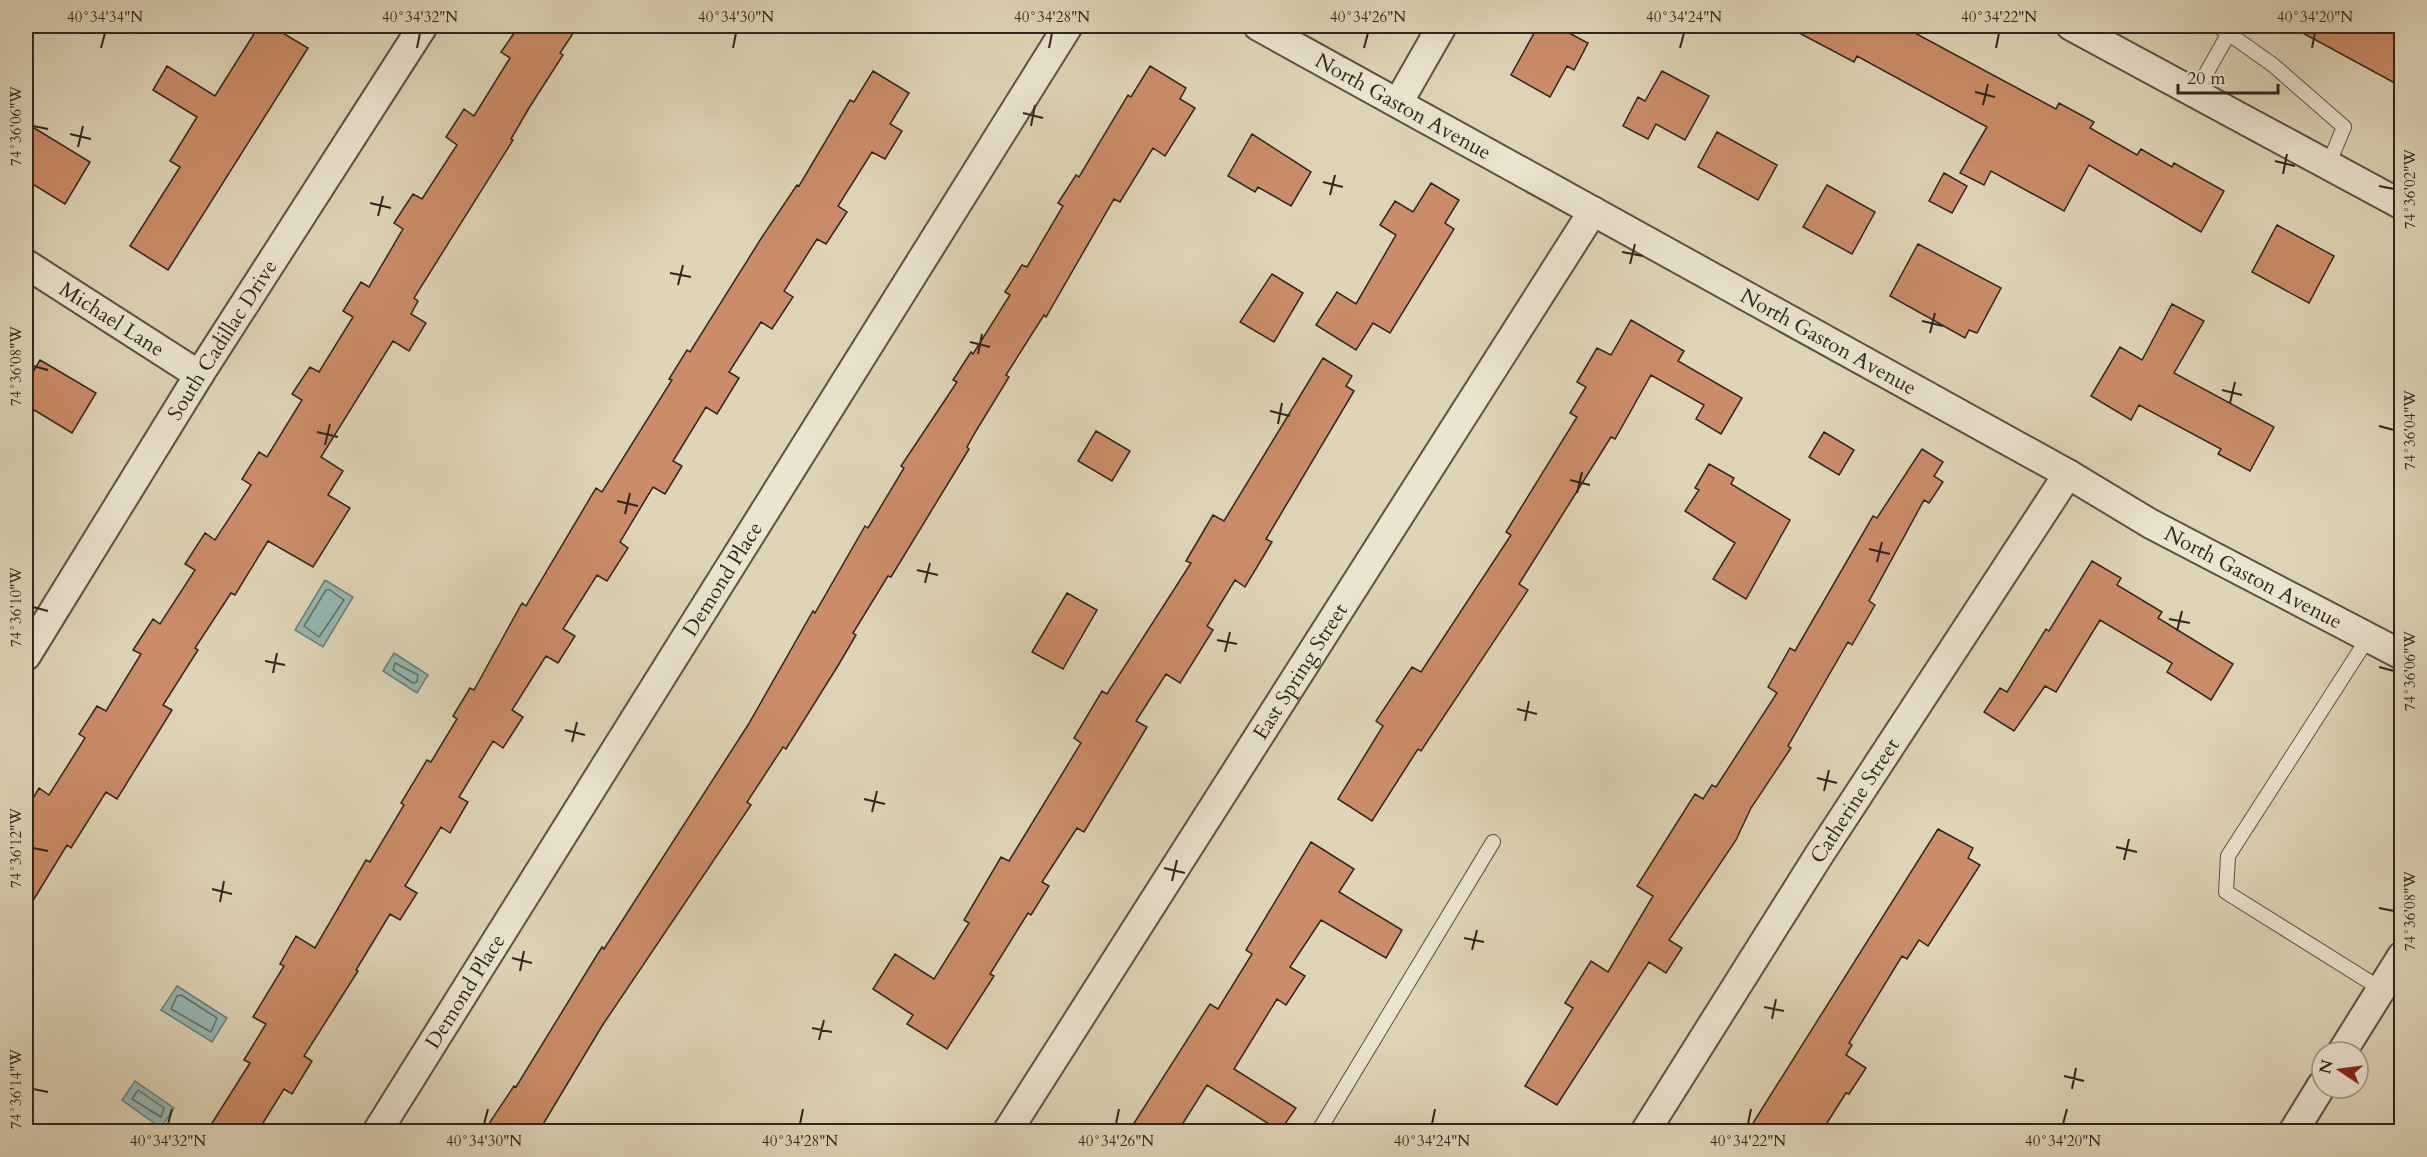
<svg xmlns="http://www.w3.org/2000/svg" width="2427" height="1157" viewBox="0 0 2427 1157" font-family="Cardo,serif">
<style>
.water{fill:#94b8b3;stroke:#6b7e77;stroke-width:1.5}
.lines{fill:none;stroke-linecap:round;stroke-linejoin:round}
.shore{stroke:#616f68;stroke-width:1.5}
.building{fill:#cc8c69;stroke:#2e261d;stroke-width:1.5}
.lane-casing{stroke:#5a5243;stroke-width:16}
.street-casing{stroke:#5a5243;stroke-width:32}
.lane{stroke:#eae4d0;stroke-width:14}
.street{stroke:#eae4d0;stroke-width:28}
.ticks{fill:none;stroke:#2e261d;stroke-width:2}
.labels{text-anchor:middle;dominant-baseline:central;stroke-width:4.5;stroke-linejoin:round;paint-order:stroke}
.street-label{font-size:21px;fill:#2e261d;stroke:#eae4d0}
.neatline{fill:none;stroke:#2e261d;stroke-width:2}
.ticks-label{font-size:15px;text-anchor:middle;fill:#2e261d}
</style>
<rect width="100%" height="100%" fill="#ded5b6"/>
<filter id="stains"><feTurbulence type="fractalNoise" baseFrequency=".00333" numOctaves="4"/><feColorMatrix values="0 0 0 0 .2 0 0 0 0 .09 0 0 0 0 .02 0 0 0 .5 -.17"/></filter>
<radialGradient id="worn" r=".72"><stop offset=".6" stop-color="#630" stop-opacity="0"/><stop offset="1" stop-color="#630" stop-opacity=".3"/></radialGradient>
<!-- water -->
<path class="water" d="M325 580 353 597 323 647 295 630Z
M394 653 428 675 417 693 383 671Z
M177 986 227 1018 212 1042 161 1010Z
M135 1081 174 1108 161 1128 122 1100Z"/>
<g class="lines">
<!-- shore -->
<path class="shore" d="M330 590 344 600 319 637 304 626 326 590Z
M395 663 418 675 417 682 413 683 393 670Z
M181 995 217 1018 211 1032 171 1009 177 996Z
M138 1090 164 1108 161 1117 132 1099Z"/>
</g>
<!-- building -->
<path class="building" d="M259 26H271L308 48 168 270 130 246 180 167 170 161 197 117 153 90 167 66 215 96Z
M519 26H578L560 53 563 55 529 108 511 139 513 140 414 298 418 301 411 314 426 323 409 351 393 341 321 457 343 471 328 495 350 508 313 567 268 541 235 595 231 593 195 648 198 650 163 705 172 710 117 799 106 792 71 848 67 845 26 912V810L39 788 49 795 85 738 79 734 97 706 106 711 141 654 133 650 153 619 160 624 195 570 185 564 205 533 215 540 251 485 242 479 259 452 267 457 302 400 292 394 310 367 319 372 353 317 343 311 361 282 369 287 403 229 394 223 413 194 422 199 457 145 446 137 464 109 474 116 510 58 501 52Z
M1538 26H1556L1588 43 1574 70 1567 66 1550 97 1511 75Z
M1786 26H1902L2056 109 2059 103 2094 122 2090 128 2137 155 2141 149 2172 167 2174 163 2224 191 2201 232 2089 165 2064 211 1991 171 1984 185 1960 173 1987 127 1857 56 1854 62Z
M2290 26H2402V87Z
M1150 66 1186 88 1180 99 1195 108 1165 156 1153 148 1120 202 1114 199 1046 317 1044 315 1006 375 1009 377 976 431 967 447 969 449 891 577 888 576 853 633 856 635 839 664 786 749 783 747 747 802 751 805 602 1026 539 1131H484L514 1086 516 1087 592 963 602 947 604 949 748 725 813 611 815 613 865 526 868 528 904 468 901 466 957 382 953 380 971 352 973 354 1010 295 1005 292 1022 265 1027 267 1063 206 1058 203 1076 175 1079 177 1128 95 1131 97Z
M873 71 909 93 890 124 902 131 885 159 872 152 838 206 847 212 826 244 817 239 784 291 793 297 772 329 761 322 729 372 739 378 717 414 706 407 673 461 682 466 665 494 653 487 620 542 628 548 607 581 597 575 563 629 575 636 558 663 546 656 512 710 523 717 503 748 493 741 459 797 468 802 450 833 441 827 405 886 417 893 400 920 390 914 356 970 358 971 304 1056 312 1061 292 1094 284 1089 258 1131H207L250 1063 244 1060 266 1024 253 1017 284 966 280 964 296 936 315 948 366 860 370 862 404 805 401 803 427 760 431 762 457 719 453 716 470 688 474 690 522 603 526 606 596 488 602 492 672 380 669 379 687 350 690 352 762 237 797 185 799 186 850 100 854 102Z
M1662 71 1709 96 1685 140 1656 124 1648 139 1623 126 1638 97 1645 101Z
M26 123 90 162 65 204 26 180Z
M1717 132 1777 165 1758 200 1698 167Z
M1252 134 1311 172 1291 206 1258 187 1255 192 1228 176Z
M1944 173 1967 186 1952 213 1929 201Z
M1431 183 1459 200 1445 223 1454 229 1390 333 1373 323 1356 350 1316 325 1337 292 1356 304 1396 235 1380 225 1395 201 1413 212Z
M1827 185 1875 212 1852 254 1803 227Z
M2277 225 2334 256 2309 303 2252 272Z
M1918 244 2001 288 1977 333 1969 330 1965 338 1890 296Z
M1272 274 1303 293 1274 342 1240 322Z
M2172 304 2204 321 2174 373 2274 427 2250 471 2218 454 2221 449 2139 405 2131 420 2091 396 2120 347 2142 360Z
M1631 320 1684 351 1678 361 1742 398 1721 434 1696 419 1704 405 1651 375 1615 439 1611 437 1519 584 1528 590 1421 751 1418 749 1372 821 1338 799 1383 726 1376 721 1412 667 1421 672 1511 535 1506 532 1577 417 1570 413 1586 387 1577 382 1597 348 1611 355Z
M1323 358 1352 376 1346 386 1354 391 1266 539 1272 542 1245 587 1235 580 1207 626 1213 630 1180 683 1166 674 1136 721 1147 727 1084 832 1077 828 1042 882 1049 886 1031 915 1028 913 990 974 994 976 947 1049 907 1024 913 1015 873 989 895 954 934 979 969 923 964 920 1001 857 1009 861 1081 743 1074 738 1102 691 1107 694 1191 563 1186 561 1213 515 1224 521Z
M40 360 96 393 72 433 26 405V384Z
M1096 431 1130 451 1112 481 1078 461Z
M1824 432 1854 450 1839 475 1809 457Z
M1922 449 1943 462 1934 476 1943 482 1929 503 1924 500 1869 601 1875 605 1852 645 1848 642 1788 746 1791 748 1751 808 1736 840 1669 940 1682 948 1666 973 1649 962 1557 1105 1525 1086 1573 1008 1565 1003 1591 961 1608 972 1653 896 1637 886 1695 794 1703 799 1712 785 1716 787 1777 693 1768 687 1790 648 1795 651 1873 516 1877 518Z
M1709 464 1734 478 1731 484 1790 520 1746 599 1713 579 1735 543 1685 511 1699 490 1695 488Z
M2092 561 2121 578 2117 585 2162 612 2158 618 2233 664 2211 700 2167 672 2172 663 2100 620 2056 692 2045 686 2014 731 1984 712 2000 688 2007 692 2046 629 2049 631Z
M1067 593 1097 610 1063 669 1032 652Z
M1938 829 1973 848 1968 858 1980 865 1928 946 1919 940 1907 959 1902 956 1849 1043 1852 1045 1846 1055 1866 1068 1849 1094 1846 1093 1822 1131H1748Z
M1311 842 1354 869 1339 892 1402 930 1386 958 1321 920 1290 967 1305 976 1286 1005 1277 999 1234 1069 1296 1108 1280 1131 1207 1085 1178 1131H1129L1210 1004 1218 1009 1252 954 1246 950Z"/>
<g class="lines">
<!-- lane casing -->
<g class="lane-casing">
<path id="lane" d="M2218 26 2273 65 2344 127 2328 165
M2195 93 2229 33
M2368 638 2228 856 2226 892 2381 989
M1318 1132 1493 842"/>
</g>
<!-- street casing -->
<g class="street-casing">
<g id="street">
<path id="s1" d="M1258 26 2068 474 2151 524 2402 655"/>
<path d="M2071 26 2402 205"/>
<path d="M1398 103 1442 26"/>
<path id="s2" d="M26 264 199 375"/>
<path id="s3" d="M26 656 199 375 423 26"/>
<path d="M2342 1052 2402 956"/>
<path id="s4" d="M377 1132 1068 26"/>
<path id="s5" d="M1007 1132 1593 211"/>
<path id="s6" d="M1645 1132 1819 855 2068 474"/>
<path d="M2293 1132 2322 1085"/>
</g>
</g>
<!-- lane -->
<use href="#lane" class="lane"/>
<!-- street -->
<use href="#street" class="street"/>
</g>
<!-- ticks -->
<path class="ticks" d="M101 48 105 33M417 48 420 33M733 48 736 33M1049 48 1052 33M1364 48 1368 33M1680 48 1684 33M1996 48 1999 33M2312 48 2315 33M1975 92 1995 97M1983 105 1988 84M1023 113 1043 118M33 126 48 129M1031 126 1035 105M70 134 91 139M78 147 83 126M2275 161 2295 166M2283 174 2287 154M1323 182 1343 187M2379 186 2394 189M1330 195 1335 175M370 203 391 208M378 216 383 196M1622 252 1643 256M1630 264 1635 244M670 273 691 277M678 285 683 265M1922 321 1943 326M1930 333 1935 313M970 342 990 347M978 354 982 334M33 366 48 370M2222 390 2242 395M2230 403 2235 382M1270 411 1290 416M1278 424 1282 403M2379 426 2394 430M317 432 338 437M325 445 330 424M1570 480 1590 485M1577 493 1582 472M617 501 638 506M625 514 630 493M1869 549 1890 554M1877 562 1882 542M917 570 938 575M925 583 930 563M33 607 48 611M2169 619 2190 623M2177 631 2182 611M1217 640 1237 644M1225 652 1230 632M265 661 285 665M2379 667 2394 671M273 673 277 653M1517 709 1537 714M1525 721 1529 701M565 730 585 735M572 742 577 722M1817 778 1837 783M1824 791 1829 770M864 799 885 804M872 812 877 791M2116 847 2137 852M33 848 48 851M2124 860 2129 839M1164 868 1185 873M1172 881 1177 860M212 889 232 894M220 902 224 881M2379 908 2394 911M1464 938 1484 942M1472 950 1477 930M512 958 532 963M520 971 524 951M1764 1007 1784 1011M1772 1019 1776 999M812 1028 832 1032M819 1040 824 1020M2064 1076 2084 1081M33 1089 48 1092M2072 1089 2076 1068M168 1124 172 1109M484 1124 488 1109M800 1124 803 1109M1116 1124 1119 1109M1432 1124 1435 1109M1748 1124 1751 1109M2063 1124 2067 1109"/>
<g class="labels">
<!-- street labels -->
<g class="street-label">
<text stroke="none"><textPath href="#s1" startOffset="166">North Gaston Avenue</textPath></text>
<text stroke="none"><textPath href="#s2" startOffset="102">Michael Lane</textPath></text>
<text stroke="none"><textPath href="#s3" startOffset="372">South Cadillac Drive</textPath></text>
<text stroke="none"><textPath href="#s1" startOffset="652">North Gaston Avenue</textPath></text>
<text stroke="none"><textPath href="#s4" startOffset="652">Demond Place</textPath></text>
<text stroke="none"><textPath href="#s1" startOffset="1138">North Gaston Avenue</textPath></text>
<text stroke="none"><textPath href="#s5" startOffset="546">East Spring Street</textPath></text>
<text stroke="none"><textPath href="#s6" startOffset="392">Catherine Street</textPath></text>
<text stroke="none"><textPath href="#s4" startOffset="166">Demond Place</textPath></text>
</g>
</g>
<!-- margin -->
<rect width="2427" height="1157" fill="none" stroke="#ded5b6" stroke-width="66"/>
<!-- north arrow -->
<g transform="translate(2340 1070) rotate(283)"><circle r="28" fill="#eae4d0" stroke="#9f9888" stroke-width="1.5"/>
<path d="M0-4.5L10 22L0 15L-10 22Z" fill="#8f2418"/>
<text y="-9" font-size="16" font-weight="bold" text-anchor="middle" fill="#2e261d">N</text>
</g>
<!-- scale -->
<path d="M2178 84v9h100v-9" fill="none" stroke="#2e261d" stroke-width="3"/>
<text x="2187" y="84" font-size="18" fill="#2e261d" stroke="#eae4d0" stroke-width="4.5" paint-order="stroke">20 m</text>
<rect x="33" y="33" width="2361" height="1091" class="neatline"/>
<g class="ticks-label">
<text x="105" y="22">40°34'34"N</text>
<text x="420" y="22">40°34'32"N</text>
<text x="736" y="22">40°34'30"N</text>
<text x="1052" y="22">40°34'28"N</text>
<text x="1368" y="22">40°34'26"N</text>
<text x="1684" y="22">40°34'24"N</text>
<text x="1999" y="22">40°34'22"N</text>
<text x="2315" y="22">40°34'20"N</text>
<text transform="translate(16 126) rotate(-90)" y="5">74°36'06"W</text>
<text transform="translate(2410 189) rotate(-90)" y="5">74°36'02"W</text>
<text transform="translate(16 366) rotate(-90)" y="5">74°36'08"W</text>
<text transform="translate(2410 430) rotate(-90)" y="5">74°36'04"W</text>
<text transform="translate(16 607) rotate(-90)" y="5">74°36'10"W</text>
<text transform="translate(2410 671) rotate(-90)" y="5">74°36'06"W</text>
<text transform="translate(16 848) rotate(-90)" y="5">74°36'12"W</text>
<text transform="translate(2410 911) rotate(-90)" y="5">74°36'08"W</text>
<text transform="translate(16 1089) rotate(-90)" y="5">74°36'14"W</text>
<text x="168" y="1146">40°34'32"N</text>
<text x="484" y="1146">40°34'30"N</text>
<text x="800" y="1146">40°34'28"N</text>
<text x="1116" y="1146">40°34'26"N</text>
<text x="1432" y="1146">40°34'24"N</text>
<text x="1748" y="1146">40°34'22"N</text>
<text x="2063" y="1146">40°34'20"N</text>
</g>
<rect width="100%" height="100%" filter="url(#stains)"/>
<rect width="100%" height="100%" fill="url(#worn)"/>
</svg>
